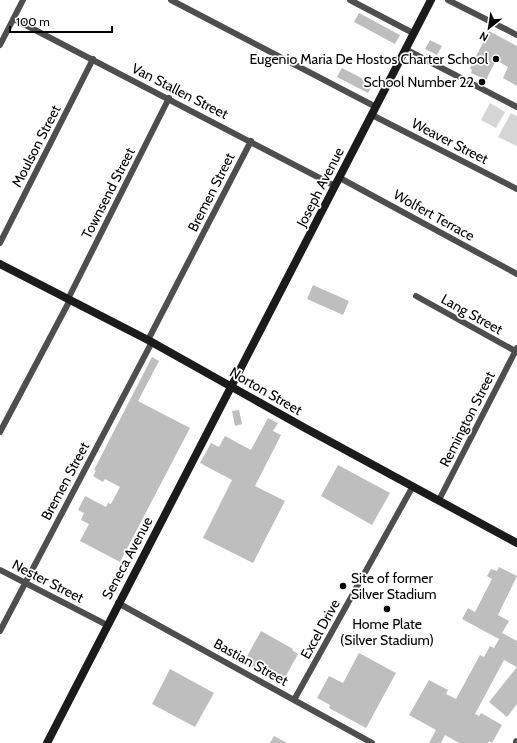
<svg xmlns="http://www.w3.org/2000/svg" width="517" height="743" viewBox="0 0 517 743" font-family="Cabin,sans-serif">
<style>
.green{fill:#d5d5d5}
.building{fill:#bebebe}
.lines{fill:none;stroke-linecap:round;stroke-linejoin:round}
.minor{stroke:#4e4e4e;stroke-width:6}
.tertiary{stroke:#4e4e4e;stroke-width:8}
.secondary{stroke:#1b1b1b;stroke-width:8}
.poi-dot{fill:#000;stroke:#fff;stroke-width:1.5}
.labels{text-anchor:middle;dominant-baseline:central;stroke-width:3.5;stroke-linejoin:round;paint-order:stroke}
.poi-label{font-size:14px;fill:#000;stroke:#fff;text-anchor:end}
.street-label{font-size:14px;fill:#000;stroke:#fff}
</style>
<rect width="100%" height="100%" fill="#fff"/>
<!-- green -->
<path class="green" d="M490 103 505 112 496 128 481 120Z
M511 113 517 116V146L498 137Z"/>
<!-- building -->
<path class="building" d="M359 13 400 35 395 44 354 22Z
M489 31 517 46V86L503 78 508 67 496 60 486 80 471 73 472 70 470 68Z
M430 40 442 46 437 55 425 49Z
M342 68 373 84 368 93 337 77Z
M313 285 349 301 343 315 307 299Z
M152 357 159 361 138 401 190 428 120 562 80 541 89 524 81 520 84 513 78 510 85 496 106 507 108 503 111 504 120 487 105 479 103 482 93 476 96 471 94 470Z
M239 410 242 424 235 426 232 411Z
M268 418 278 423 273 431 281 435 255 486 285 501 253 563 203 538 232 480 200 463 211 443 219 447 225 436 251 450Z
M338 465 390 493 372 525 321 496Z
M499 567 517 576 498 615 509 621 502 633 517 641V704L507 717 489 702 517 667 504 660 475 714 479 716 481 713 502 725 492 743 489 741 488 743H459L445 735 441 743H429L436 730 409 715 429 680 448 690 446 694 456 699 480 655 484 657 490 646 494 648 499 639 462 619 468 608 475 612 492 579 487 576 491 569 497 571Z
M261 631 293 649 292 650 298 654 283 681 277 678 276 680 244 662Z
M359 653 396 673 366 728 329 708 330 705 317 698 329 676 343 683Z
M170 669 214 693 195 727 152 704Z
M274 736 287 743H270Z"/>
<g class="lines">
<!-- minor -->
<path class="minor" d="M171 0 376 107
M350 0 413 33
M448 0 517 35
M14 19 335 186
M0 45 23 0
M405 49 517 107
M372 115 517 189
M340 178 517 274
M0 243 93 59
M416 296 517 352
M68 299 169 98
M148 340 251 141
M0 432 70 300
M439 500 517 348
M0 570 107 625
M118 603 372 743
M0 631 152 342
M294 700 413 486"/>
<!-- tertiary -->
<path class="tertiary" d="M517 743V742"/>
<!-- secondary -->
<path class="secondary" d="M0 264 148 340 305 428 517 543
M47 743 431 0"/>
</g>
<!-- markers -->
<g class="poi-dot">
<circle cx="496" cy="59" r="4"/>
<circle cx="482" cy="82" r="4"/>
<circle cx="343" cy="586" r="4"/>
<circle cx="387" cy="609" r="4"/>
</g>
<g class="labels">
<!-- poi labels -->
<g class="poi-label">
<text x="488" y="59">Eugenio Maria De Hostos Charter School</text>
<text x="474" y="82">School Number 22</text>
<text x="351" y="578" text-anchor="start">Site of former<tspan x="351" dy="16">Silver Stadium</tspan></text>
<text x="387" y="624" text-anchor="middle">Home Plate<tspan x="387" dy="16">(Silver Stadium)</tspan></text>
</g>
<!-- street labels -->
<g class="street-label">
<text transform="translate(180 91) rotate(27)">Van Stallen Street</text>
<text transform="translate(450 141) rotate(27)">Weaver Street</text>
<text transform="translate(36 146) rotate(-63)">Moulson Street</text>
<text transform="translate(320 187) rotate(-63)">Joseph Avenue</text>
<text transform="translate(211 192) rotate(-63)">Bremen Street</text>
<text transform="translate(108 193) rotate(-63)">Townsend Street</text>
<text transform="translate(434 215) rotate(29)">Wolfert Terrace</text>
<text transform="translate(472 314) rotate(29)">Lang Street</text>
<text transform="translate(266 391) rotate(30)">Norton Street</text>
<text transform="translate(467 419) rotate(-63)">Remington Street</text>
<text transform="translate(65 481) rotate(-62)">Bremen Street</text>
<text transform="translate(127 558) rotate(-62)">Seneca Avenue</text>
<text transform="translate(48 581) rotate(27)">Nester Street</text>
<text transform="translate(320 629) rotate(-61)">Excel Drive</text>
<text transform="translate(251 662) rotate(29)">Bastian Street</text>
</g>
</g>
<!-- north arrow -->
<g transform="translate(489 28) rotate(210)" stroke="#ffffff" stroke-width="3" paint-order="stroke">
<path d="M0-3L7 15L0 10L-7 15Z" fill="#000000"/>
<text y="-6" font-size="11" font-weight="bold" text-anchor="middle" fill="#000000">N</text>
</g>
<!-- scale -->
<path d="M10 26v6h102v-6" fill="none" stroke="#000000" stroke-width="2"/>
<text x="16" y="26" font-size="12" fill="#000000" stroke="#ffffff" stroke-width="3" paint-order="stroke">100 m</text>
</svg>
